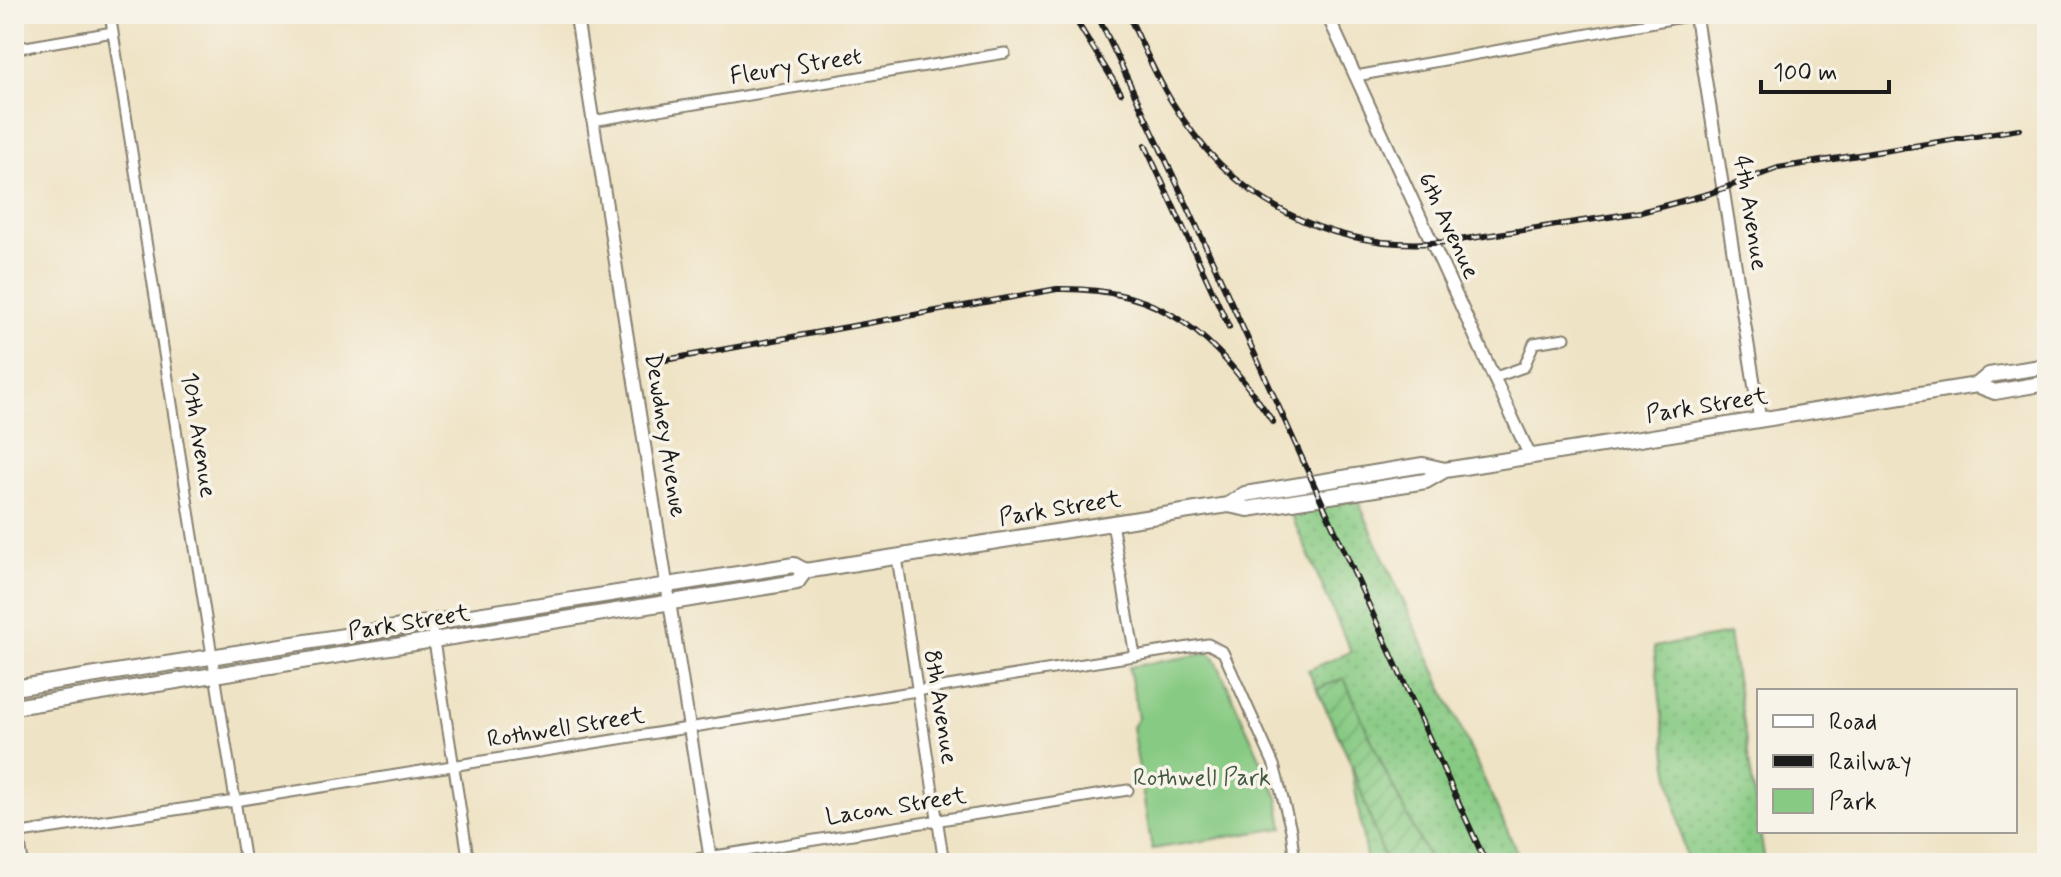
<svg xmlns="http://www.w3.org/2000/svg" width="2061" height="877" viewBox="0 0 2061 877" font-family="Mynerve,sans-serif">
<style>
.grass{fill:url(#grass-dots);stroke:#527350;stroke-width:2}
.park{fill:#87ca83;stroke:#527350;stroke-width:2}
.garden{fill:url(#garden-furrows);stroke:#527350;stroke-width:2}
.lines{fill:none;stroke-linecap:round;stroke-linejoin:round}
.minor-casing{stroke:#868070;stroke-width:13}
.tertiary-casing{stroke:#868070;stroke-width:15}
.secondary-casing{stroke:#868070;stroke-width:18}
.minor{stroke:#fff;stroke-width:9}
.tertiary{stroke:#fff;stroke-width:11}
.secondary{stroke:#fff;stroke-width:14}
.rail-casing{stroke:#1c1c1c;stroke-width:6}
.rail{stroke:#f7f3e8;stroke-width:3;stroke-dasharray:9;stroke-linecap:butt}
.labels{text-anchor:middle;dominant-baseline:central;stroke-width:7;stroke-linejoin:round;paint-order:stroke}
.street-label{font-size:24px;fill:#1c1c1c;stroke:#f7f3e8}
.park-label{font-size:24px;fill:#415940;stroke:#f7f3e8}
</style>
<defs>
<pattern id="grass-dots" width="8" height="8" patternUnits="userSpaceOnUse" patternTransform="scale(2)"><rect width="8" height="8" fill="#87ca83"/><path d="M2 2h.1M6 6h.1" fill="none" stroke="#74ad71" stroke-width="1.8" stroke-linecap="round"/></pattern>
<pattern id="garden-furrows" width="10" height="10" patternUnits="userSpaceOnUse" patternTransform="scale(2)"><rect width="10" height="10" fill="#87ca83"/><path d="M-1 1l2-2M0 10L10 0M9 11l2-2" fill="none" stroke="#74ad71"/></pattern>
</defs>
<rect width="100%" height="100%" fill="#f7f3e8"/>
<filter id="ink" filterUnits="userSpaceOnUse"><feTurbulence type="fractalNoise" baseFrequency=".0125" numOctaves="2"/><feDisplacementMap in="SourceGraphic" scale="16" xChannelSelector="R" yChannelSelector="G"/><feConvolveMatrix kernelMatrix="1 2 1 2 8 2 1 2 1" color-interpolation-filters="sRGB"/></filter>
<filter id="wash" filterUnits="userSpaceOnUse"><feTurbulence type="fractalNoise" baseFrequency=".006" numOctaves="4" result="noise"/><feDisplacementMap in="SourceGraphic" scale="32" xChannelSelector="R" yChannelSelector="G"/><feGaussianBlur stdDeviation="1.8" result="paint"/><feColorMatrix in="noise" values="0 0 0 0 0 0 0 0 0 0 0 0 0 0 0 0 0 1.4 0 .05"/><feComposite in="paint" operator="in"/></filter>
<g filter="url(#wash)">
<rect width="100%" height="100%" fill="#efe3c5"/>
<!-- grass -->
<path class="grass" d="M1358 501 1522 863H1367L1351 763 1308 670 1351 652 1289 510Z
M1729 634 1765 863H1687L1668 765 1654 647Z"/>
<!-- park -->
<path class="park" d="M1209 653 1215 658 1278 798 1283 828 1152 849 1132 727 1138 718 1129 667Z"/>
<!-- garden -->
<path class="garden" d="M1344 678 1387 775 1429 859 1417 863H1386L1351 763 1317 689Z"/>
</g>
<g filter="url(#ink)">
<g class="lines">
<!-- minor casing -->
<g class="minor-casing">
<path id="minor" d="M110 14 245 863
M14 49 113 32
M1356 76 1699 14
M592 121 1005 53
M1493 378 1524 367 1534 343 1565 338
M1112 523 1135 656
M897 557 944 863
M431 622 469 863
M14 802 23 863
M14 834 235 801 1208 644 1223 652 1274 765 1291 830 1295 863
M671 863 1128 790"/>
</g>
<!-- tertiary casing -->
<g class="tertiary-casing">
<path id="tertiary" d="M576 14 711 863
M1327 14 1530 456
M1695 14 1760 420"/>
</g>
<!-- secondary casing -->
<g class="secondary-casing">
<path id="secondary" d="M1977 385 1989 375 2047 366
M1228 505 1245 494 1423 465 1445 470 1977 385 1995 392 2047 383
M14 688 794 565 805 571 1228 505 1248 509 1426 481 1445 470
M14 707 797 582 805 571"/>
</g>
<!-- minor -->
<use href="#minor" class="minor"/>
<!-- tertiary -->
<use href="#tertiary" class="tertiary"/>
<!-- secondary -->
<use href="#secondary" class="secondary"/>
<!-- rail casing -->
<g class="rail-casing">
<path id="rail" d="M1072 14 1121 93
M1097 14 1186 203 1486 863
M1128 14C1142 44 1155 75 1172 102 1232 202 1330 253 1446 242L1641 212 1708 194 1778 168 2019 129
M1145 145 1229 327
M654 362 1057 289C1167 287 1215 337 1273 422"/>
</g>
<!-- rail -->
<use href="#rail" class="rail"/>
</g>
</g>
<g class="labels">
<!-- street labels -->
<g class="street-label">
<text transform="translate(796 67) rotate(-9)">Fleury Street</text>
<text transform="translate(1750 213) rotate(81)">4th Avenue</text>
<text transform="translate(1448 226) rotate(65)">6th Avenue</text>
<text transform="translate(1707 406) rotate(-9)">Park Street</text>
<text transform="translate(198 435) rotate(81)">10th Avenue</text>
<text transform="translate(665 435) rotate(81)">Dewdney Avenue</text>
<text transform="translate(1060 509) rotate(-9)">Park Street</text>
<text transform="translate(409 623) rotate(-9)">Park Street</text>
<text transform="translate(940 707) rotate(81)">8th Avenue</text>
<text transform="translate(566 728) rotate(-9)">Rothwell Street</text>
<text transform="translate(896 807) rotate(-9)">Lacon Street</text>
</g>
<!-- park labels -->
<g class="park-label">
<text x="1202" y="778">Rothwell Park</text>
</g>
</g>
<!-- margin -->
<rect width="2061" height="877" fill="none" stroke="#f7f3e8" stroke-width="48"/>
<!-- legend -->
<rect x="1757" y="689" width="260" height="144" fill="#f7f3e8" stroke="#9f9d96" stroke-width="2"/>
<rect x="1773" y="715" width="40" height="12" fill="#ffffff" stroke="#9f9d96" stroke-width="2"/>
<text x="1829" y="729" font-size="24" fill="#1c1c1c">Road</text>
<rect x="1773" y="755" width="40" height="12" fill="#1c1c1c" stroke="#9f9d96" stroke-width="2"/>
<text x="1829" y="769" font-size="24" fill="#1c1c1c">Railway</text>
<rect x="1773" y="789" width="40" height="24" fill="#87ca83" stroke="#9f9d96" stroke-width="2"/>
<text x="1829" y="809" font-size="24" fill="#1c1c1c">Park</text>
<!-- scale -->
<path d="M1761 80v12h128v-12" fill="none" stroke="#1c1c1c" stroke-width="4"/>
<text x="1773" y="80" font-size="24" fill="#1c1c1c" stroke="#f7f3e8" stroke-width="6" paint-order="stroke">100 m</text>
</svg>
